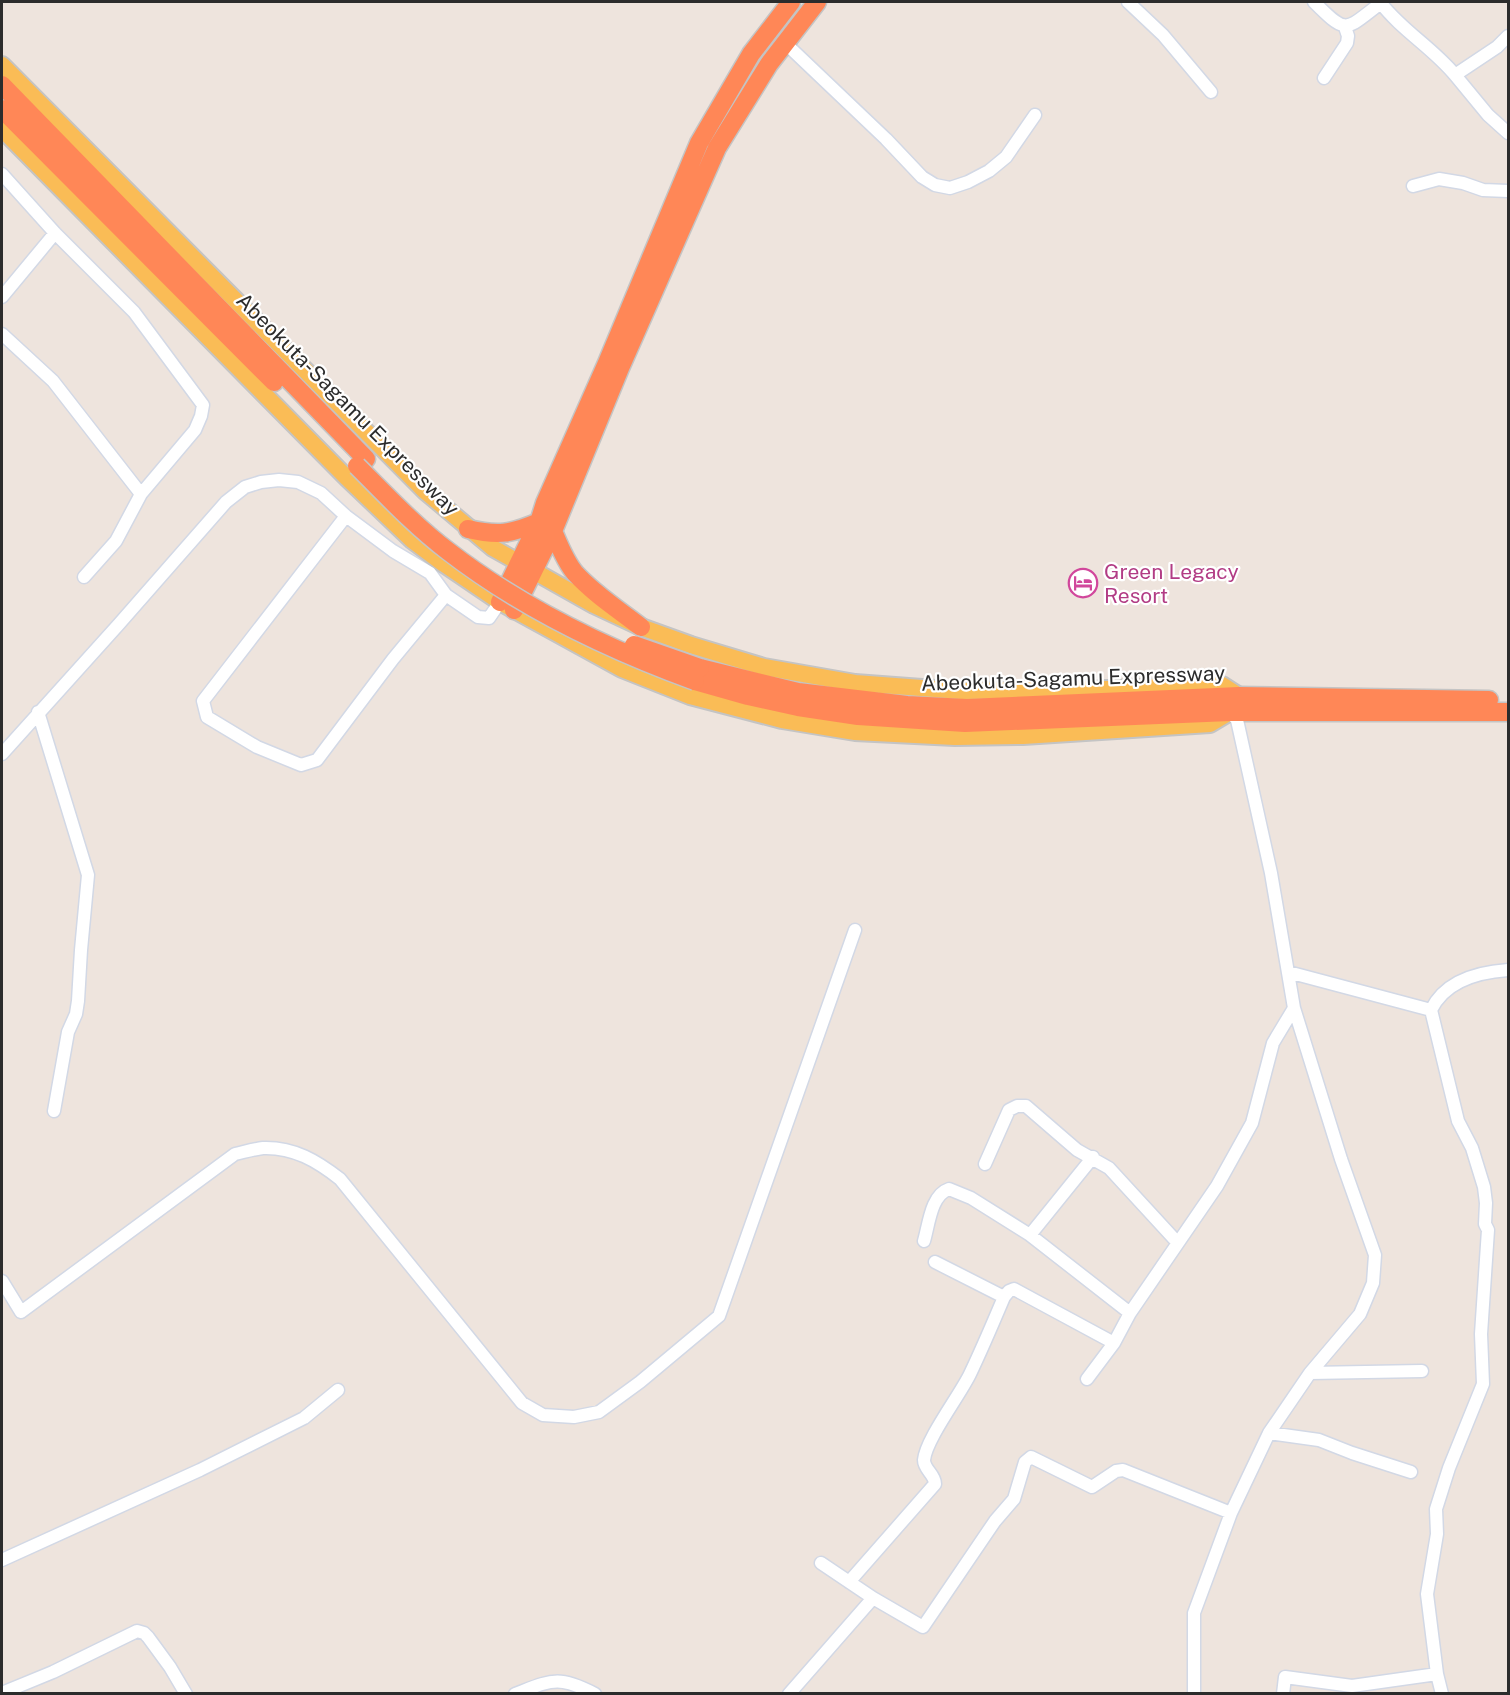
<svg xmlns="http://www.w3.org/2000/svg" width="1510" height="1695" viewBox="0 0 1510 1695" font-family="'Public Sans',sans-serif">
<style>
.lines{fill:none;stroke-linecap:round;stroke-linejoin:round}
.minor-casing{stroke:#d2d8e5;stroke-width:15}
.major-casing{stroke:#c4c4c4;stroke-width:20}
.highway-casing{stroke:#c4c4c4;stroke-width:21}
.minor{stroke:#fff;stroke-width:12}
.major{stroke:#fabc56;stroke-width:16}
.highway{stroke:#ff8757;stroke-width:18}
.highway-bridge-casing{stroke:#c4c4c4;stroke-width:21;stroke-linecap:butt}
.highway-bridge{stroke:#ff8757;stroke-width:18}
.labels{text-anchor:middle;dominant-baseline:central;stroke-width:4.5;stroke-linejoin:round;paint-order:stroke}
.street-label{font-size:21px;fill:#2c2c2c;stroke:#fff}
.hotel-label{font-size:21px;fill:#b23c85;stroke:#fff;text-anchor:start}
</style>
<rect width="100%" height="100%" fill="#eee4dd"/>
<g class="lines">
<!-- minor casing -->
<g class="minor-casing">
<path id="minor" d="M1128 2 1163 35 1211 92
M1314 2C1348 36 1345 30 1381 3
M1380 2C1401 30 1433 48 1455 75L1497 47 1508 36
M784 42 886 139 922 177 935 185 950 188 968 182 989 171 1006 157 1035 115
M1455 75 1488 115 1508 133
M1324 78 1347 43 1348 36 1345 27
M2 174 55 233 134 312 203 405 201 416 195 430 141 494 116 541 84 577
M1413 186 1439 179 1463 183 1483 190 1508 191
M2 297 55 233
M2 334 53 381 141 494
M346 516 203 701 207 717 257 747 301 765 317 760 393 659 446 595
M38 712 88 875 81 950 78 1001 76 1014 68 1032 54 1111
M2 754 119 624 226 502 245 487 261 482 279 480 298 482 321 493 346 516 393 551 430 573 446 595 478 617 489 618 500 602
M1288 972 1431 1010
M985 1164 1009 1110 1017 1106H1026L1077 1150 1109 1168 1177 1242
M1030 1235 1130 1313
M924 1241C929 1224 931 1195 949 1189L971 1198 1030 1235 1093 1157
M935 1262 1004 1297
M2 1281 21 1312 235 1154C244 1152 254 1149 263 1148 294 1147 317 1161 340 1179L522 1403 543 1415 574 1417 599 1412 640 1382 719 1316 855 930
M1310 1373 1422 1371
M1087 1379 1114 1343 1130 1313 1217 1186 1252 1123 1273 1043 1294 1008
M1269 1433 1319 1440 1352 1453 1411 1472
M2 1560 200 1470 304 1418 338 1390
M849 1582 935 1484C935 1474 924 1470 924 1460 926 1439 960 1395 970 1374 982 1349 993 1323 1004 1297L1009 1291 1014 1289 1114 1343
M873 1598 923 1627 995 1521 1014 1499 1025 1462 1031 1457 1092 1487 1116 1471 1123 1470 1231 1513
M1437 1674 1442 1694
M2 1693 53 1672 137 1631 144 1633 148 1637 170 1667 186 1694
M515 1694C552 1680 558 1675 595 1694
M789 1694 873 1598 821 1563
M1194 1694V1613L1231 1513 1269 1433 1310 1373 1360 1314 1373 1283 1375 1255 1341 1159 1294 1008 1271 873 1237 720 1230 712
M1283 1694 1285 1677 1352 1686 1437 1674 1427 1594 1437 1534 1436 1509 1449 1468 1483 1384 1481 1334 1488 1230 1485 1224 1486 1203 1484 1187 1472 1148 1458 1121 1431 1010C1445 981 1479 972 1508 970"/>
</g>
<!-- major casing -->
<g class="major-casing">
<path id="major" d="M2 65 425 491 493 548 594 605 641 627 691 645 764 667 855 683 962 691 1109 689 1222 685 1239 696
M2 129 346 477 412 540 444 564 500 602 622 669 690 696 782 720 855 732 955 737 1023 736 1210 724 1230 712"/>
</g>
<!-- highway casing -->
<g class="highway-casing">
<path id="highway" d="M2 85 366 459
M2 109 274 382
M468 529C498 536 511 534 539 522
M553 531C559 545 565 561 575 573 594 594 619 610 641 627
M500 602 539 522 545 503 607 363 699 143 751 54 791 2
M514 610 553 531 620 368 717 148 769 64 817 2
M700 668 798 692 907 705 967 708 1239 696 1489 700
M695 681 748 696 798 707 858 716 965 723 1230 712H1508"/>
</g>
<!-- minor -->
<use href="#minor" class="minor"/>
<!-- major -->
<use href="#major" class="major"/>
<!-- highway -->
<use href="#highway" class="highway"/>
<!-- highway-bridge casing -->
<g class="highway-bridge-casing">
<path id="highway-bridge" d="M357 466C387 496 415 526 448 551 523 609 607 649 695 681
M634 645 700 668"/>
</g>
<!-- highway-bridge -->
<use href="#highway-bridge" class="highway-bridge"/>
</g>
<!-- icons -->
<defs>
<g id="hotel-ring" transform="scale(1.5)"><circle r="9.5" fill="#fff" stroke="#d1479c" stroke-width="1.5"/><path d="M-6-4.5h1.5V1H6V5H4.5V3h-9V5H-6ZM-4 0a1.8 1.8 0 1 1 3.6 0ZM.5 0V-2.5h3Q6-2.5 6 0Z" fill="#d1479c"/></g>
</defs>
<g fill-rule="evenodd">
<use href="#hotel-ring" x="1083" y="583"/>
</g>
<g class="labels">
<!-- street labels -->
<g class="street-label">
<text transform="translate(348 404) rotate(45)">Abeokuta-Sagamu Expressway</text>
<text transform="translate(1073 678) rotate(-2)">Abeokuta-Sagamu Expressway</text>
</g>
<!-- hotel labels -->
<g class="hotel-label">
<text x="1104" y="571">Green Legacy<tspan x="1104" dy="24">Resort</tspan></text>
</g>
</g>
<!-- border -->
<rect width="1510" height="1695" fill="none" stroke="#2c2c2c" stroke-width="6"/>
</svg>
